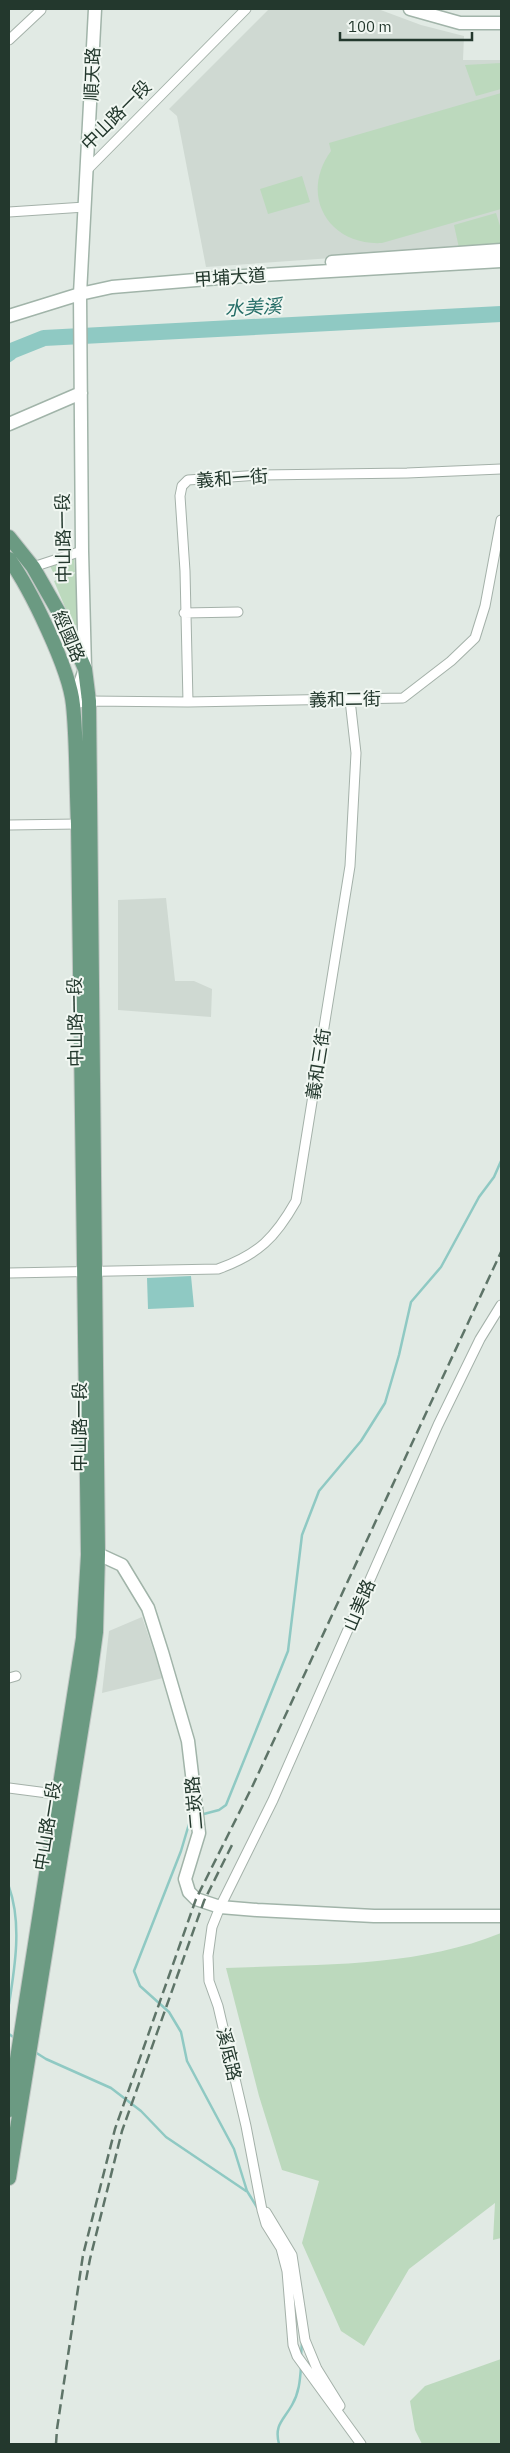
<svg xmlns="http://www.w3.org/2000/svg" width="510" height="2453" viewBox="0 0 510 2453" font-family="'IBM Plex Sans','Noto Sans TC',sans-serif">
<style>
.built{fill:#cfd9d2}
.green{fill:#bcd9bd}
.water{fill:#8fc9c3}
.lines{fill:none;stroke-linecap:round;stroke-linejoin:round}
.stream{stroke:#8fc9c3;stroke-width:2.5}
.river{stroke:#8fc9c3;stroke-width:16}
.street-casing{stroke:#a4b1a9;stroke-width:11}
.secondary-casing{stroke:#a1b4a9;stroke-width:15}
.primary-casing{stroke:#c1c7c4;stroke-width:16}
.street{stroke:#fff;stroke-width:9}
.secondary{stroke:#fff;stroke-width:12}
.primary{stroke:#6b9a82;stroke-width:14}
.rail{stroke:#5e7468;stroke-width:2.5;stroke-dasharray:10 5;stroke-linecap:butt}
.labels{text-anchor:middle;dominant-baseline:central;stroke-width:4;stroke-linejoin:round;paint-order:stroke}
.street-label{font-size:18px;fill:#23382d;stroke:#f1f7f2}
.water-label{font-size:19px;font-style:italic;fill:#256d67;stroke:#f1f7f2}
</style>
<rect width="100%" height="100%" fill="#e1eae4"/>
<!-- built -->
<path class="built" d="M269 9H378L421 25 464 36 463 60H501V246L206 267 177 116 169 109Z
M166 898 175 981H194L212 989 211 1017 118 1010V900Z
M142 1617 163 1678 102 1693 109 1631Z"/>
<!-- green -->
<path class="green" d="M501 63V89L476 96 465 65Z
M501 93V209L382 243C328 246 299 195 331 151L329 143Z
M302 176 310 202 268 214 260 189Z
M496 213 501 229V244L459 248 454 225Z
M74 555 75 572 56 578 49 564Z
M76 573 77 625 73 626 54 581Z
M501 1933V2238L493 2240 495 2203 409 2269 364 2346 341 2331 302 2243 319 2181 282 2170 259 2096 226 1968C318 1964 415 1968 501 1933Z
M501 2359V2444H422L415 2430 410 2401 425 2386Z"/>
<!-- water -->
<path class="water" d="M23 346 15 359 9 363V349Z
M191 1276 194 1307 148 1309 147 1278Z"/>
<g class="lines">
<!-- stream -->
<path class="stream" d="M200 1815 219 1810 226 1805 288 1651 302 1535 319 1491 361 1441 385 1403 399 1355 411 1302 441 1267 479 1197 494 1177 501 1161
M194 1820 189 1824 181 1851 134 1971 140 1986 169 2012 181 2032 187 2061 234 2149 247 2191 258 2209
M9 1887C22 1923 15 1967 9 2004
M9 2034 16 2039
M35 2052 46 2059 111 2088 141 2111 166 2137 246 2191
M301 2356 302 2342
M279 2444C274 2425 283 2421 292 2405 299 2393 300 2381 301 2367"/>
<!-- river -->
<path class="river" d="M9 352 44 338 501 314"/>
<!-- street casing -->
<g class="street-casing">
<path id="street" d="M9 40 41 10
M88 169 246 9
M9 212 85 207
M33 567 82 551
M184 613 238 612
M188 702 185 571 180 496 182 486 188 480 261 475 407 473 501 469
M73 704 89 701 188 702 403 698 451 661 475 638 485 606 501 520
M9 825 78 824
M9 1273 218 1269C259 1254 275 1238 296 1201L350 866 356 753 350 700
M9 1678 16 1676
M9 1788 63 1795
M266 2212 292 2255 305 2340 317 2369 340 2406
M361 2444 297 2356 293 2345 287 2271 281 2248 266 2224 262 2210 246 2126 218 2006 209 1981 208 1956 212 1927 220 1907 273 1800 438 1425 480 1339 501 1305"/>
</g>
<!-- secondary casing -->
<g class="secondary-casing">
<path id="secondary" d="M410 9 460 23H501
M332 262 501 250
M9 316 80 294 112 287 244 276 501 261
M9 424 81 393
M73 704 85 669 82 551 80 294 95 9
M90 1555 98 1554 122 1565 148 1608 162 1652 188 1741 199 1833 185 1879 189 1892 196 1899 220 1907 257 1910 374 1916H501"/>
</g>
<!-- primary casing -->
<g class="primary-casing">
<path id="primary" d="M9 537 33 567 65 623 85 669 89 701 98 1554 96 1632 90 1676 9 2178
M9 559C30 588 70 670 73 705 77 744 76 784 78 824L88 1555 83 1638 9 2110"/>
</g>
<!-- street -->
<use href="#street" class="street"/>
<!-- secondary -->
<use href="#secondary" class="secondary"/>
<!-- primary -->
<use href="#primary" class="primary"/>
<!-- rail -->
<path class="rail" d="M86 2280 90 2259 122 2131 204 1901 233 1843
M56 2444 57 2429 83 2255 115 2129 196 1899 253 1785 501 1252"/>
</g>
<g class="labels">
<!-- street labels -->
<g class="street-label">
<text transform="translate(92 74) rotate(-88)">順天路</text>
<text transform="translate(116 115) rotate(-45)">中山路一段</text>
<text transform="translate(230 277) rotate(-4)">甲埔大道</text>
<text transform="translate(232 478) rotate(-4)">義和一街</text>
<text transform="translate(63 538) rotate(-91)">中山路一段</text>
<text transform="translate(69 636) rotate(67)">經國路</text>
<text transform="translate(345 699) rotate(-1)">義和二街</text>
<text transform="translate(75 1022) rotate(-91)">中山路一段</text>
<text transform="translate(318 1064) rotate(-81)">義和三街</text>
<text transform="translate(79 1427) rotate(-90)">中山路一段</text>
<text transform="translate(359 1605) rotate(-67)">山美路</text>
<text transform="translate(194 1803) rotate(-95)">二崁路</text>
<text transform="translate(47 1826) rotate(-81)">中山路一段</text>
<text transform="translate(229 2054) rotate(77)">溪底路</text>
</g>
<!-- water labels -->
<g class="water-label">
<text transform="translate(253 307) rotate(-3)">水美溪</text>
</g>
</g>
<!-- border -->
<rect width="510" height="2453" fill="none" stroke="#23382d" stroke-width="20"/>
<!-- scale -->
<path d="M340 32v8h132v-8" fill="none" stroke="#23382d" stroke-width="2.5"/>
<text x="348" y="32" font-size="15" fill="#23382d" stroke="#f1f7f2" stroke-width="4" paint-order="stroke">100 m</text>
</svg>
